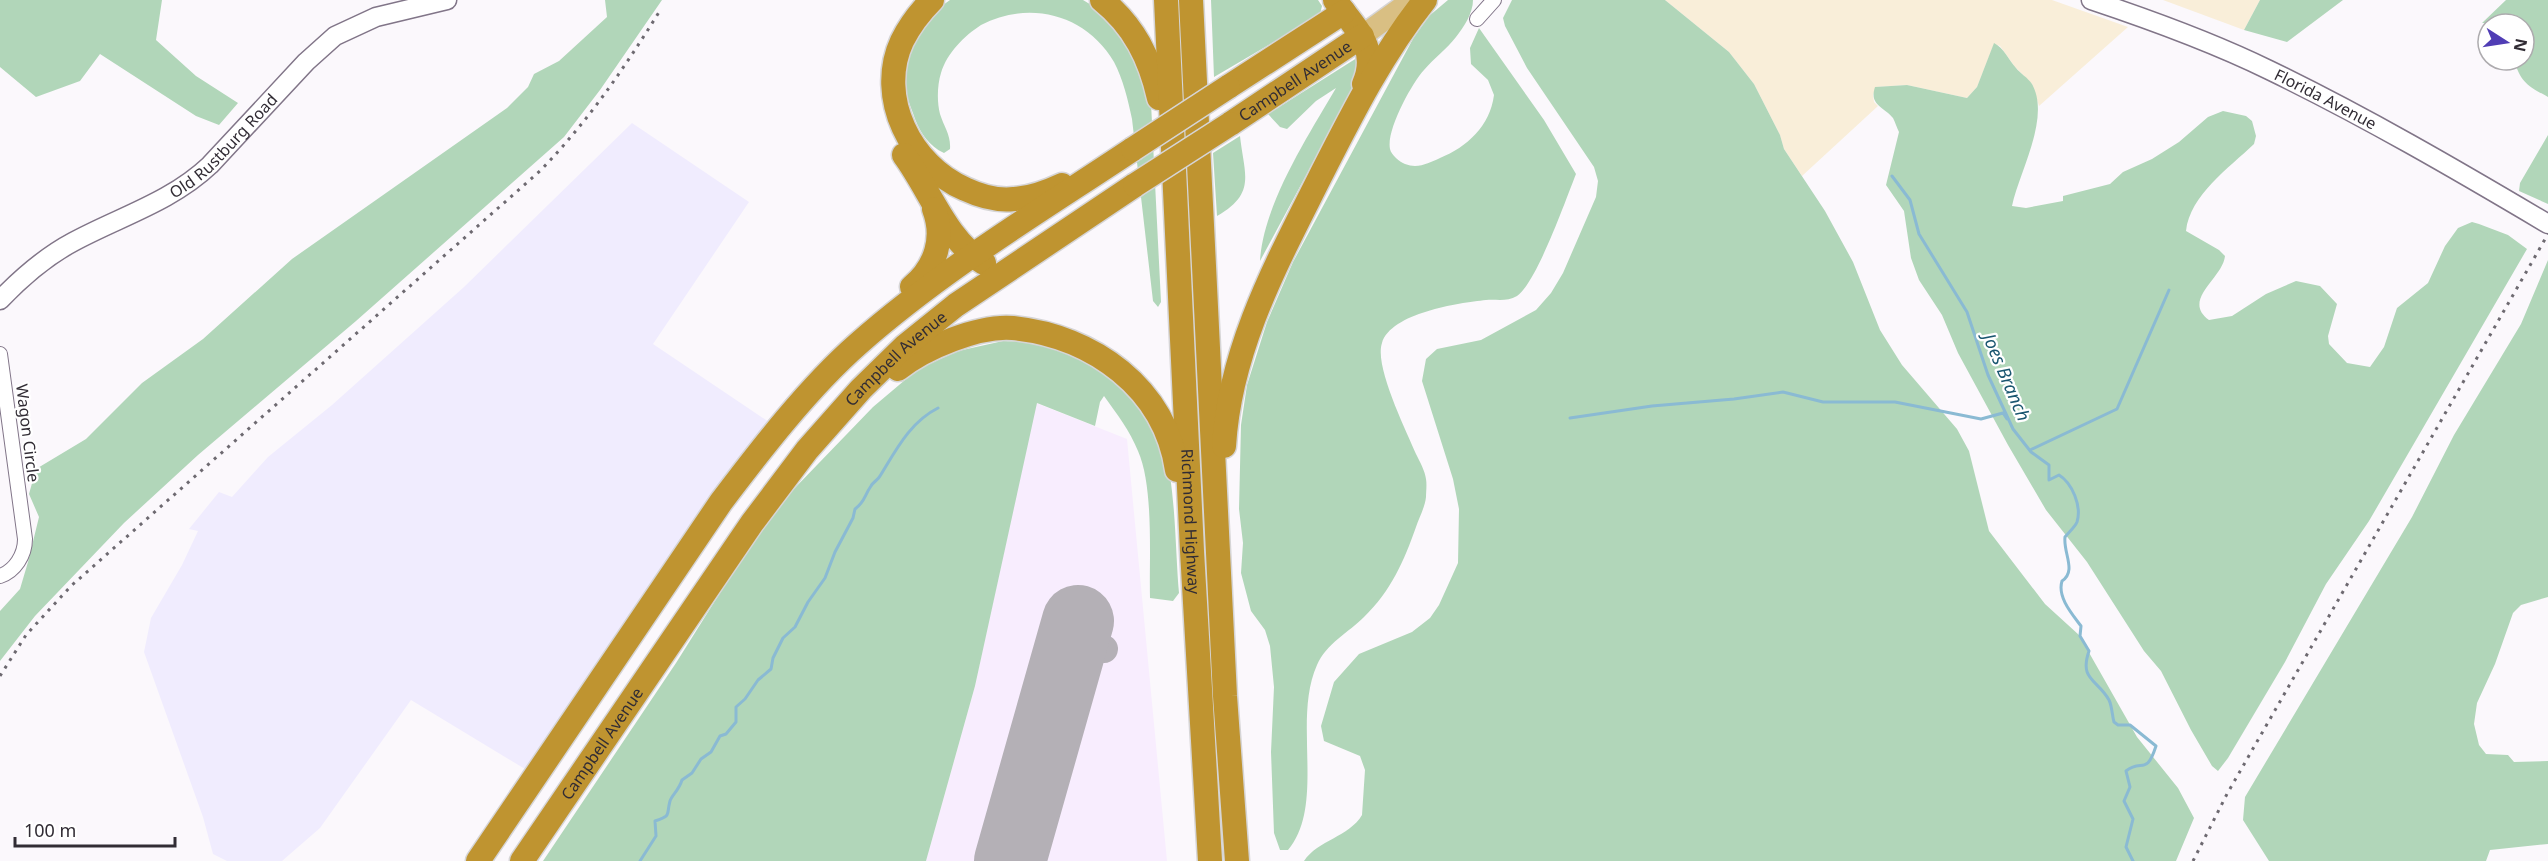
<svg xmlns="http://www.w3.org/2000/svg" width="2548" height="861" viewBox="0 0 2548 861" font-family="'Noto Sans',sans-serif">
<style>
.commercial{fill:#f9eed9}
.industrial{fill:#f0ecfe}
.built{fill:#f8edfe}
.green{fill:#b1d6b9}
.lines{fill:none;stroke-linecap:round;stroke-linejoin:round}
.stream{stroke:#8abad3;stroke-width:3}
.taxiway{stroke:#b4b0b6;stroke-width:28}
.runway{stroke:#b4b0b6;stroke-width:72}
.street-casing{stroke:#817588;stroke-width:16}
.secondary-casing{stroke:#817588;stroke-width:21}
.primary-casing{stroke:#d6d5d6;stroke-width:24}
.highway-casing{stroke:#d6d5d6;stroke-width:27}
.street{stroke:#fff;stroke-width:14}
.secondary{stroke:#fff;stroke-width:18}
.primary{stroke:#d9bf83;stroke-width:21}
.highway{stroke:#bf9430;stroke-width:24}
.rail{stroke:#6d6970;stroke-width:3;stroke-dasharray:3 6;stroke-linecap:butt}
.highway-bridge-casing{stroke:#d6d5d6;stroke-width:27;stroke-linecap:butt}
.highway-bridge{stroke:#bf9430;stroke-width:24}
.labels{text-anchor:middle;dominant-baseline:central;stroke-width:4.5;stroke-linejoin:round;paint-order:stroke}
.street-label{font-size:16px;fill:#312c34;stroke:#fff}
.water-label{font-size:18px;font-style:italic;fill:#1a5670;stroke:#fff}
</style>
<rect width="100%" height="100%" fill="#fbf8fc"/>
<!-- commercial -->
<path class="commercial" d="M1665 0H2052L2128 27 2039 106 2032 84 2015 67 2000 46 1994 44 1977 87 1967 98 1907 85 1876 87 1873 95 1874 102 1878 106 1802 176 1784 149 1780 135 1754 84 1729 52Z
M2163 0H2260L2244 30Z"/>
<!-- industrial -->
<path class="industrial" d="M632 123 749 202 653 344 769 422 525 769 411 700 320 828 282 861H227L213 854 203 817 144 652 151 618 182 565 198 531 189 529 219 492 232 497 268 457 332 405 464 287Z"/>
<!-- built -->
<path class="built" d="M1036 403 1127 439 1167 861H926L975 686Z"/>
<!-- green -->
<path class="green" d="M0 0H162L156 40 196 76 238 103 219 125 196 116 100 54 80 81 36 97 0 67Z
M605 0H662L600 90 564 137 356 321 198 455 124 523 35 616 0 661V611L20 589 28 562 39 517 29 494 36 469 86 439 142 383 203 339 292 259 507 108 528 87 534 74 559 61 607 17Z
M950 0H1083L1093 6 1118 31 1139 62 1151 103 1161 302 1158 307 1153 301 1132 119C1128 100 1123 79 1114 62 1086 14 1029 0 981 25 964 36 947 53 941 73 937 86 937 102 940 114 944 127 951 135 950 149L944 153C929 146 921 134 915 119 911 107 905 95 905 83 904 52 925 17 950 0Z
M1211 0H1318L1322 6 1320 14 1315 18 1214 77Z
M1448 0H1473C1473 13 1464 27 1456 37 1447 49 1434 58 1424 70 1412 83 1386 130 1390 149 1391 155 1400 162 1405 164 1418 169 1429 163 1440 158 1467 147 1490 126 1494 95L1488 80 1471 64 1470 48 1479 28 1544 120 1576 174C1566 199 1537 282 1517 296 1507 302 1497 299 1486 300 1458 303 1391 313 1382 343 1374 366 1406 430 1416 454 1420 462 1425 471 1426 479 1427 485 1426 492 1426 497 1425 507 1419 518 1416 527 1404 561 1391 591 1364 617 1349 632 1326 644 1317 665 1292 720 1326 805 1288 850H1280L1274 833 1271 752 1274 687 1270 646 1265 630 1251 611 1241 573 1243 543 1239 509 1241 425 1247 385 1267 322 1293 262 1414 37 1429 16Z
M1512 0H1665L1729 52 1754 84 1780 135 1784 149 1825 211 1853 262 1880 330 1902 365 1957 429 1969 451 1989 531 2045 604 2079 635 2137 737 2178 788 2194 818 2176 861H1304C1318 840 1349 837 1362 815L1365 770 1360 756 1324 741 1321 726 1334 682 1359 654 1412 632 1430 618 1439 605 1458 563 1459 509 1453 479 1422 381 1426 359 1437 349 1481 340 1536 310 1551 293 1563 273 1596 197 1598 181 1594 167 1527 68 1505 26 1503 18Z
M2260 0H2343L2287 42 2244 30Z
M2506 0H2548V97C2528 86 2521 83 2514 60H2524V24L2482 23Z
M1994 43C2004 48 2008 59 2016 68 2020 73 2028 78 2032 84 2051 118 2019 172 2012 206L2026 208 2063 201V196L2110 184 2123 172 2152 159 2179 142 2208 117 2223 111 2246 116 2252 121 2256 136 2254 144C2229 168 2190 195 2186 231L2219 250 2225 256C2223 278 2181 300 2209 320L2232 316 2266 294 2296 281 2320 286 2337 304 2328 336 2329 344 2347 363 2370 367 2384 347 2397 308 2428 283 2445 246 2458 228 2472 222 2479 224 2508 235 2527 249 2369 521 2326 584 2285 662 2228 758 2218 771 2212 766 2191 730 2161 671 2144 651 2087 562 2046 510 2008 445 1958 353 1942 315 1919 280 1911 258 1904 211 1886 185 1899 132C1897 128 1895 122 1893 118 1883 106 1869 105 1875 87L1907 85 1967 98 1977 87Z
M1360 56 1361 73 1260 261C1263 205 1308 136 1336 88L1316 101 1287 129 1280 127 1268 114Z
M2548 135V204L2519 191 2520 183Z
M1240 136C1244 174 1257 193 1217 216L1213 153Z
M2548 260V597L2521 605 2513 613 2495 664 2477 703 2474 724 2479 745 2486 754 2508 755 2514 762 2548 761V844L2490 850 2486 861H2269L2243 820 2245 797 2412 517 2454 435 2521 324Z
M1003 341C1016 342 1031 340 1044 343 1087 353 1144 396 1161 438 1176 477 1175 550 1179 593L1173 601 1150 598C1149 558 1154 487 1138 451 1130 431 1117 414 1104 396L1100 402 1095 426 1037 403 975 686 926 861H543L676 663 740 561 790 493 873 407 918 369 958 351Z"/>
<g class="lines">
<!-- stream -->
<path class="stream" d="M1892 176 1910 200 1919 234 1967 312 1988 375 2013 429 2031 452 2049 465V480L2059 475C2072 483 2082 506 2077 522 2075 527 2069 532 2065 537 2063 553 2077 571 2062 581 2057 597 2072 614 2081 626L2080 636 2089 651C2079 680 2097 679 2109 700 2112 706 2112 715 2114 722L2118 725H2130L2156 746C2146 777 2142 758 2126 771L2130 787 2124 801 2133 819 2126 847 2133 861
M1570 418 1652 406 1734 399 1783 392 1823 402H1895L1981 419 2003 413 2007 419
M2030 450 2117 409 2169 290
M640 861 656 836 655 821C672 815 666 816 670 801 672 795 679 790 682 780L692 773 701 759 711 752 720 736 726 734 736 722V707L745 699 758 680 771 669 773 658 783 638 795 627 808 602 825 578 835 552 853 518 855 509C865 502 864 496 871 486 873 482 878 480 880 476 896 450 910 422 938 408"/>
<!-- taxiway -->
<path class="taxiway" d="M1073 639 1104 649"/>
<!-- runway -->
<path class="runway" d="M1010 861 1078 621"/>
<!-- street casing -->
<g class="street-casing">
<path id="street" d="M1477 19 1494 0
M0 354 25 539C25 555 15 571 0 576"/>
</g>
<!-- secondary casing -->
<g class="secondary-casing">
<g id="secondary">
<path id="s1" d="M2091 0C2151 20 2212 42 2269 70 2364 116 2457 170 2548 224"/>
<path id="s2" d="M0 300C21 278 45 257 73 242 119 217 171 202 210 165L306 62 335 36 376 17 447 0"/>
</g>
</g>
<!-- primary casing -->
<g class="primary-casing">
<path id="primary" d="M1362 36 1412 0"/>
</g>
<!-- highway casing -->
<g class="highway-casing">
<g id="highway">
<path d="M932 0C920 12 910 25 902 41 876 97 911 166 965 189 980 196 997 201 1014 199 1031 198 1047 192 1062 185"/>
<path d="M1102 0C1134 26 1150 58 1159 98"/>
<path id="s3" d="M1166 0 1192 551 1210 861"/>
<path d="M1191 0 1225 696 1237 861"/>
<path d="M1335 0C1354 27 1380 48 1364 84"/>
<path d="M1228 87 1344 12"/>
<path id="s4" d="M1230 124 1362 36"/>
<path d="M904 155C930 190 946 240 984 263"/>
<path d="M912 287C936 267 945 238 934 209"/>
<path d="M898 369C924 348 979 325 1013 328 1093 336 1165 388 1177 470"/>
<path d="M1224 446C1230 348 1277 263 1320 177 1351 116 1382 54 1425 0"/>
<path d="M478 861 721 502C761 449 809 387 858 344 943 269 1040 211 1133 149"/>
<path id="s5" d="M522 861 752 523 807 450 861 389 905 346 956 305 1135 185"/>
</g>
</g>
<!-- street -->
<use href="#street" class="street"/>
<!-- secondary -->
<use href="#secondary" class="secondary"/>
<!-- primary -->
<use href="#primary" class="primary"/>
<!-- highway -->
<use href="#highway" class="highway"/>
<!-- rail -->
<path class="rail" d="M0 676 26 635 71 586 540 171C590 119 623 70 661 9
M2193 861 2227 794 2548 234"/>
<!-- highway-bridge casing -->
<g class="highway-bridge-casing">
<path id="highway-bridge" d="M1133 149 1228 87
M1135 185 1230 124"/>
</g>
<!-- highway-bridge -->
<use href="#highway-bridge" class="highway-bridge"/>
</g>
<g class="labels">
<!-- street labels -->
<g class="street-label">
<text stroke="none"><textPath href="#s4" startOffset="78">Campbell Avenue</textPath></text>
<text stroke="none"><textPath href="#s1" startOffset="255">Florida Avenue</textPath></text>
<text stroke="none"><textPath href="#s2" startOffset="274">Old Rustburg Road</textPath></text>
<text stroke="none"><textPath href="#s5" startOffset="628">Campbell Avenue</textPath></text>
<text transform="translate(28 433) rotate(83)">Wagon Circle</text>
<text stroke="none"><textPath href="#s3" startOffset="522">Richmond Highway</textPath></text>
<text stroke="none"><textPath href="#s5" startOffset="142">Campbell Avenue</textPath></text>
</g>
<!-- water labels -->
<g class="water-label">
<text transform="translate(2007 377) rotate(67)">Joes Branch</text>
</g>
</g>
<!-- north arrow -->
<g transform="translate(2506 42) rotate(102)"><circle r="28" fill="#ffffff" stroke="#adabae" stroke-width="1.5"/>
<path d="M0-4.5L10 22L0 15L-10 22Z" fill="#503db5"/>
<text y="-9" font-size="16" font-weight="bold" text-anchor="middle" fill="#312c34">N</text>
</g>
<!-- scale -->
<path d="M15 837v9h160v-9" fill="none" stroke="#312c34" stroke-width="3"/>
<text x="24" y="837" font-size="18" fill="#312c34" stroke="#ffffff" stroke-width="4.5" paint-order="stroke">100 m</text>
</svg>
